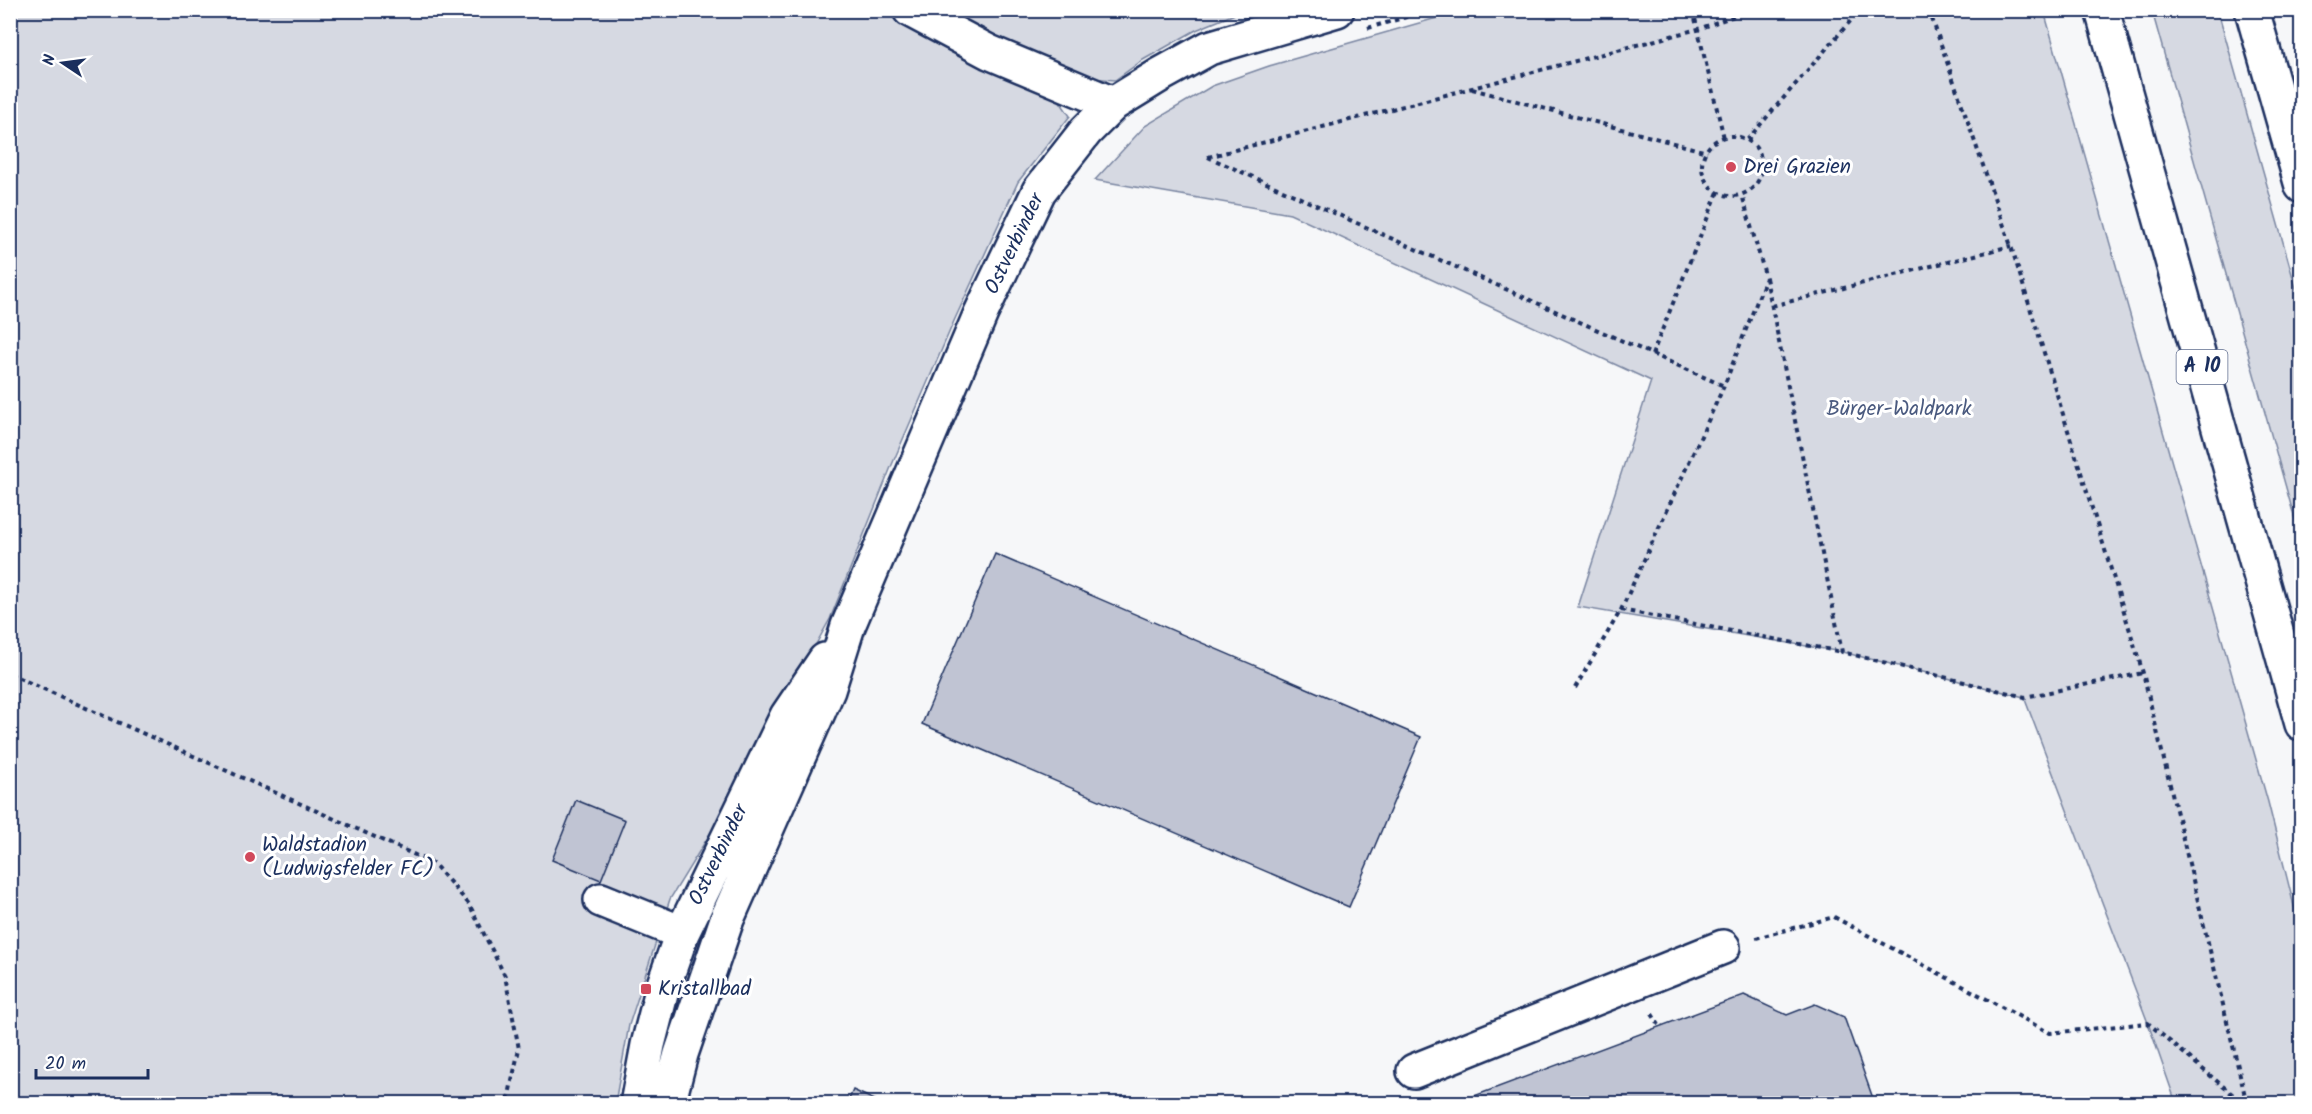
<svg xmlns="http://www.w3.org/2000/svg" width="2312" height="1114" viewBox="0 0 2312 1114" font-family="Kalam,sans-serif">
<style>
.green{fill:#d6d9e2;stroke:#7884a0;stroke-width:1.5}
.building{fill:#c0c4d3;stroke:#1b2f5e;stroke-width:1.5}
.lines{fill:none;stroke-linecap:round;stroke-linejoin:round}
.minor-casing{stroke:#1b2f5e;stroke-width:38}
.highway-casing{stroke:#1b2f5e;stroke-width:38}
.path{stroke:#1b2f5e;stroke-width:4;stroke-dasharray:4.5 4.5;stroke-linecap:butt}
.minor{stroke:#fff;stroke-width:33}
.highway{stroke:#fff;stroke-width:33}
.poi-dot{fill:#d1495b;stroke:#fff;stroke-width:2}
.labels{text-anchor:middle;dominant-baseline:central;stroke-width:6;stroke-linejoin:round;paint-order:stroke}
.shield{fill:#fff;stroke:#5f6d8e;stroke-width:1.5}
.shield-label{font-size:20px;font-weight:bold;fill:#1b2f5e}
.poi-label{font-size:21px;fill:#1b2f5e;stroke:#fff;text-anchor:start}
.street-label{font-size:21px;fill:#1b2f5e;stroke:#fff}
.park-label{font-size:21px;fill:#4a5a7f;stroke:#fff}
</style>
<rect width="100%" height="100%" fill="#f6f7f9"/>
<filter id="ink" filterUnits="userSpaceOnUse"><feTurbulence type="fractalNoise" baseFrequency=".0167" numOctaves="2"/><feDisplacementMap in="SourceGraphic" scale="12" xChannelSelector="R" yChannelSelector="G"/><feConvolveMatrix kernelMatrix="1 2 1 2 8 2 1 2 1" color-interpolation-filters="sRGB"/></filter>
<g filter="url(#ink)">
<!-- green -->
<path class="green" d="M10 11H1242L1196 30 1143 60 1115 80 1041 74 1070 116 1018 182 954 321 891 467 830 619 716 824 670 899 629 1025 615 1103H11Z
M1461 11H2044L2268 802 2301 934V1103H2176L2148 1023 2024 697 1842 652 1578 607 1651 381 1290 214 1095 180 1145 126 1212 86 1269 66Z
M2152 11H2218L2301 306V541Z"/>
<!-- building -->
<path class="building" d="M995 554 1421 737 1349 907 922 724Z
M576 800 625 820 601 880 552 860Z
M1744 995 1787 1015 1815 1004 1844 1017 1875 1104H1453Z
M853 1090 883 1104H847Z"/>
<g class="lines">
<!-- minor casing -->
<g class="minor-casing">
<path id="minor" d="M910 10 989 52 1113 104
M601 900 682 933
M1414 1071 1723 947
M637 1104 648 1045 662 990 682 933 787 716 825 660
M668 1104 681 1054 727 919 828 690 848 626 981 313 1039 191 1086 131 1113 104 1160 75 1209 48 1337 10"/>
</g>
<!-- highway casing -->
<g class="highway-casing">
<path id="highway" d="M2102 10 2302 724
M2252 10 2302 186"/>
</g>
<!-- path -->
<path class="path" d="M1693 10 1724 138
M1929 10 2011 246 2143 673 2247 1104
M1368 28 1431 10
M1472 89 1707 152
M1702 166a30 30 0 1 1 60 0a30 30 0 1 1-60 0Z
M1747 140 1860 10
M1208 157 1724 386
M1208 157 1698 29 1751 10
M1766 278 1842 652 2025 697 2143 673
M1772 306 2011 246
M1652 355 1718 192
M1621 610 1842 652
M10 674 433 863 469 904 505 976 519 1049 507 1104
M1575 688 1621 610 1724 386 1766 278 1742 195
M1756 938 1834 917 2050 1033 2148 1023 2244 1104
M1652 1014 1659 1025"/>
<!-- minor -->
<use href="#minor" class="minor"/>
<!-- highway -->
<use href="#highway" class="highway"/>
</g>
</g>
<!-- markers -->
<g class="poi-dot">
<circle cx="1731" cy="167" r="6"/>
<circle cx="250" cy="857" r="6"/>
<rect x="640" y="983" width="12" height="12" rx="3"/>
</g>
<g class="labels">
<!-- shield labels -->
<rect class="shield" x="2176.5" y="350" width="51" height="34" rx="4.5"/>
<g class="shield-label">
<text x="2202" y="367">A 10</text>
</g>
<!-- poi labels -->
<g class="poi-label">
<text x="1743" y="167">Drei Grazien</text>
<text x="262" y="845">Waldstadion<tspan x="262" dy="24">(Ludwigsfelder FC)</tspan></text>
<text x="658" y="989">Kristallbad</text>
</g>
<!-- street labels -->
<g class="street-label">
<text transform="translate(1015 244) rotate(-64)">Ostverbinder</text>
<text transform="translate(719 855) rotate(-64)">Ostverbinder</text>
</g>
<!-- park labels -->
<g class="park-label">
<text x="1899" y="409">Bürger-Waldpark</text>
</g>
</g>
<!-- margin -->
<rect width="2312" height="1114" fill="none" stroke="#fff" stroke-width="36"/>
<rect x="18" y="18" width="2276" height="1078" fill="none" stroke="#1b2f5e" stroke-width="2" filter="url(#ink)"/>
<!-- north arrow -->
<g transform="translate(63 63) rotate(283)" stroke="#ffffff" stroke-width="4.5" paint-order="stroke">
<path d="M0-4.5L10 22L0 15L-10 22Z" fill="#1b2f5e"/>
<text y="-9" font-size="16" font-weight="bold" text-anchor="middle" fill="#1b2f5e">N</text>
</g>
<!-- scale -->
<path d="M36 1069v9h112v-9" fill="none" stroke="#1b2f5e" stroke-width="3"/>
<text x="45" y="1069" font-size="18" fill="#1b2f5e" stroke="#ffffff" stroke-width="4.5" paint-order="stroke">20 m</text>
</svg>
